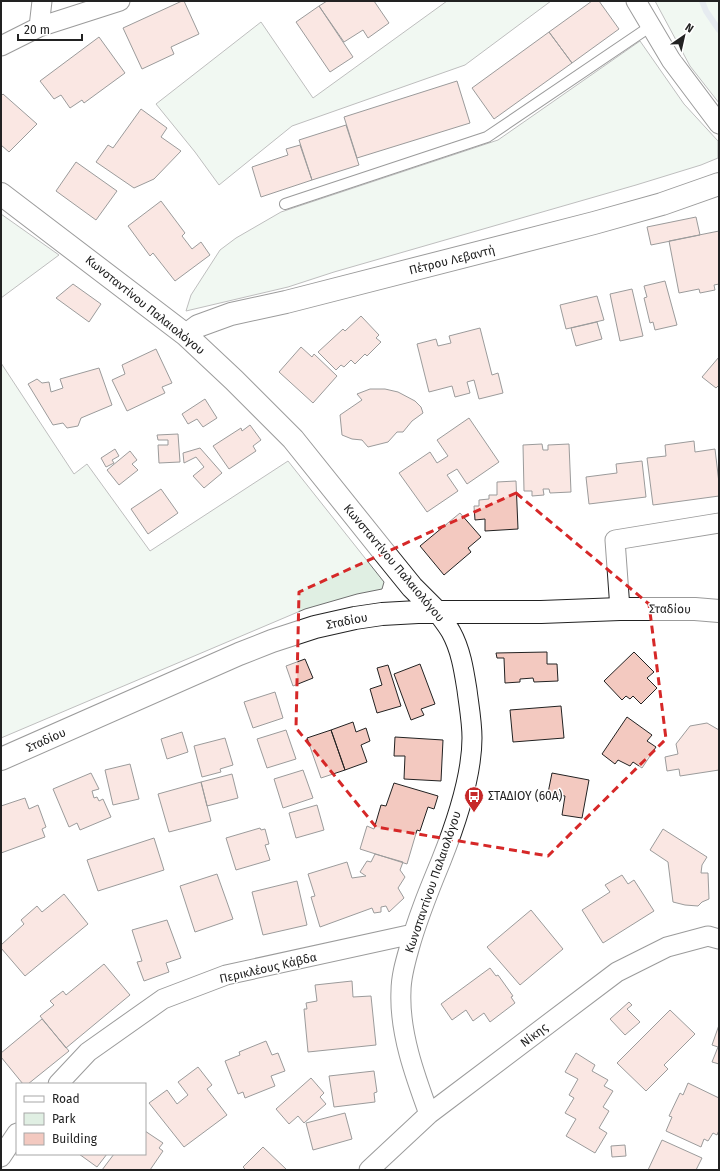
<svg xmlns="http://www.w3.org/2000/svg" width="720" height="1171" viewBox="0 0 720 1171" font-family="'Fira Sans',sans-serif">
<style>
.green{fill:#e0efe3;stroke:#6f6f6f}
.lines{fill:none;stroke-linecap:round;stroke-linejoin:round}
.stream{stroke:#c7d3dd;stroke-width:6}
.building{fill:#f3c9c0;stroke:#222}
.service-casing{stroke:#222;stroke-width:12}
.minor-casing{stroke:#222;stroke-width:21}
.tertiary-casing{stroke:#222;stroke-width:24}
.service{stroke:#fff;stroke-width:10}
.minor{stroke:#fff;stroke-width:19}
.tertiary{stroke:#fff;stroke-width:22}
.marked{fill:none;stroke:#d62828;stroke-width:3;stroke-dasharray:8 5;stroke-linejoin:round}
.labels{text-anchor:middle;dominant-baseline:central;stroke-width:3;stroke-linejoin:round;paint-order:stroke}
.street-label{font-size:12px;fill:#222;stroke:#fff}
.poi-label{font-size:12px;fill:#222;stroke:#fff;text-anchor:start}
</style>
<rect width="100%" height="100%" fill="#fff"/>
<!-- green -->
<path class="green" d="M447 1H551L465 65 292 126 219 185 195 152 156 104 261 22 313 98Z
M655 1H719V103L690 66Z
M640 41 684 104 718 141V158L701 165 636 185 334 272 288 287 186 311 191 295 220 250 236 238 281 212 498 140Z
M1 214 59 255 1 298Z
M1 363 74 474 87 464 150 551 288 461 384 582 382 589 357 594 305 609 1 738Z"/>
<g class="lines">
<!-- stream -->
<path class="stream" d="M702 1 706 11 719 30"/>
</g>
<!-- building -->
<path class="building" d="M182 1H184L199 34 171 47 174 54 142 69 123 28Z
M327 1H374L389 23 368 38 363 30 344 42 319 6Z
M592 1H599L619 29 572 63 549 32Z
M319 6 353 57 330 72 296 22Z
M549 32 572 63 494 119 472 88Z
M99 37 125 73 84 103 82 100 70 108 61 95 54 99 40 81Z
M457 81 470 123 357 158 344 117Z
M3 94 37 124 9 152 1 145V96Z
M141 109 167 128 161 137 181 151 154 179 134 188 96 162 108 145 113 148Z
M346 125 359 165 312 180 299 140Z
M300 145 312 180 261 197 252 167 288 155 286 149Z
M76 162 117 191 96 220 56 191Z
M161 201 185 233 182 236 192 249 201 242 210 255 175 281 153 253 150 256 128 226Z
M696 217 700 235 651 245 647 227Z
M719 231V284L714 285 715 290 700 293 699 289 679 293 669 241Z
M665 281 677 325 655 330 653 322 650 323 644 298 647 297 644 286Z
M73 284 101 304 89 322 56 298Z
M632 289 643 336 620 341 610 294Z
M597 296 604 320 566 329 560 305Z
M361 316 379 335 376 338 381 342 367 356 365 354 355 364 351 360 344 367 341 365 336 370 318 352 343 329 345 331Z
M597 322 602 339 576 346 571 328Z
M480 328 492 375 498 373 503 393 479 399 474 380 467 382 470 393 455 397 452 386 429 392 417 344 436 339 438 346 451 343 449 336Z
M301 347 312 357 314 354 337 376 313 403 279 372Z
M156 349 172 383 162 387 165 393 127 411 112 380 125 374 122 365Z
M719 357V385L716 388 702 377Z
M99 368 112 405 81 418 78 426 67 428 63 423 53 425 28 384 37 379 42 383 49 382 51 392 63 388 60 379Z
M370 389H385L398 392 415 401 421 407 423 413 412 421 403 432H397L388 442 368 447 362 440 352 439 342 435 340 415 362 400 357 394Z
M205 399 217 418 203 427 197 419 188 424 182 414Z
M469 418 499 462 467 484 457 469 447 475 458 491 427 512 399 473 430 452 437 463 448 456 437 440Z
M250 425 261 440 253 446 256 451 229 469 213 446 241 428 242 431Z
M178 434 180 462 159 463 158 445H168V440H158L157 435Z
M694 441 695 452 715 449 719 483V496L653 505 647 458 666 456 665 445Z
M542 444 543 450H548V445L569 444 571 492 550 493 549 489H543L544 495 532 496V491H524L523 445Z
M200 448 222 473 204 488 193 476 204 467 196 457 184 463 183 453Z
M115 449 119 456 112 460 114 463 106 467 101 458Z
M130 451 137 460 132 464 138 470 119 485 107 470Z
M642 461 646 497 589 504 586 477 617 473 616 464Z
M516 481 518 529 485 531V519L475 520 474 506H479V500L489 499V495H497V482Z
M161 489 178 513 148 534 131 509Z
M460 513 481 537 468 548 471 552 444 575 420 546Z
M547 652V664H557L558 681 534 682 533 678 520 679V682L505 683 504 658H497L496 653Z
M634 652 654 672 647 678 657 688 641 704 633 696 630 699 626 696 622 700 604 681Z
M305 659 313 678 293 686 286 666Z
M420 664 435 704 421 709 424 715 411 720 394 674Z
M388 665 401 706 377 713 370 689 382 685 377 668Z
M275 692 283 718 253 728 244 702Z
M561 706 564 738 513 742 510 710Z
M627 717 652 735 647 741 656 747 642 768 633 762 630 766 618 760 615 764 602 754Z
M353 722 356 732 366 728 370 741 361 745 367 762 345 770 331 730Z
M707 723 719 730V770L680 776 679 769 667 771 665 757 678 754 676 744 690 726Z
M286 730 296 759 267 768 257 739Z
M331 730 345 770 321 778 307 738Z
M182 732 188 752 167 759 161 739Z
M395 737 443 740 441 781 404 779 405 756H394Z
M225 738 233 765 220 769 221 772 202 777 194 746Z
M130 764 139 799 113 805 105 770Z
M303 770 313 798 283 808 274 779Z
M91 773 99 789 92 791 94 798 97 797 99 801 103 799 111 817 80 830 77 823 69 827 53 789Z
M552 773 589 780 582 818 562 815 565 796 548 793Z
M232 774 238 798 207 806 201 782Z
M201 782 211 821 169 832 158 794Z
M394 783 438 796 434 809 428 807 420 831 417 830 407 864 360 849 367 826 374 829 381 805 386 806Z
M25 798 29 809 38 805 46 827 42 829 45 837 1 853V806Z
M317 805 324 830 296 838 289 813Z
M260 828 261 830 265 829 269 844 265 845 270 860 236 870 226 838Z
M663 829 707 857 702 865 701 873H708L709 899 702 902 698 906 685 905 673 902 668 862 650 850Z
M154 838 164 870 98 891 87 860Z
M375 854 403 862 400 870 405 877 398 888 404 898 389 912 386 906 381 907V912L374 913 372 908 320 927 311 897 315 896 308 874 347 862 352 878 366 876 360 872 367 861 371 862Z
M217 874 233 919 195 932 180 886Z
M622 875 628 884 634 880 654 911 603 943 582 910 610 892 605 885Z
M297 881 307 925 263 935 252 892Z
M64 894 88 924 25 976 1 948V945L24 924 21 920 37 906 42 912Z
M531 910 563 949 520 985 487 947Z
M167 920 181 958 166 963 169 972 144 981 137 962 142 961 132 930Z
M104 964 130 995 66 1048 40 1016 54 1005 50 1001 63 991 66 995Z
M490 968 496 976 498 975 513 996 511 997 515 1003 490 1022 484 1013 473 1021 466 1010 452 1020 441 1004Z
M352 981 353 997 371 996 376 1045 308 1052 304 1009H307L306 1003 317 1001 315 985Z
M629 1002 632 1005 627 1009 640 1022 625 1035 610 1019Z
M670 1010 695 1034 664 1065 668 1069 646 1091 617 1063Z
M42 1019 69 1051 28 1084H23L1 1057V1053Z
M719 1025V1064L712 1062 718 1047 712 1045Z
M266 1041 272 1055 278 1053 285 1071 271 1076 275 1086 245 1098 243 1092 238 1094 225 1061 240 1055 239 1052Z
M576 1053 595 1065 592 1071 608 1080 604 1086 613 1091 603 1107 609 1111 599 1128 607 1133 595 1153 566 1136 576 1119 565 1113 574 1098 569 1095 578 1079 565 1072Z
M198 1067 212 1085 207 1089 227 1115 184 1147 149 1103 167 1090 177 1104 188 1095 178 1082Z
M374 1071 377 1092 374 1093 375 1102 334 1107 329 1076Z
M311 1078 324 1093 320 1097 326 1104 304 1123 298 1116 289 1124 276 1109Z
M688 1083 719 1098V1130L717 1135 713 1133 708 1141 704 1139 701 1147 666 1131 672 1117 669 1116 680 1093 683 1095Z
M345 1113 352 1139 313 1150 306 1123Z
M145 1131 163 1143 159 1148 163 1151 150 1170H102L114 1154H145Z
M662 1140 702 1158 696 1170H648Z
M625 1145 626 1156 612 1157 611 1146Z
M263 1147 287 1170H246L243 1167Z
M79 1154H107L97 1167Z"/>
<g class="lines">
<!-- service casing -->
<g class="service-casing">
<path id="service" d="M285 204 487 137 651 26"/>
</g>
<!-- minor casing -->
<g class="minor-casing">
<path id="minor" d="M636 1 671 60 719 124
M39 27 42 1
M1 46 39 27 120 1
M620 609 615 540 719 523
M58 1084 88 1052 163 999 226 975 413 934
M429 1114C415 1076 399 1032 401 991 401 977 405 963 409 949 417 919 429 890 441 861 455 826 472 777 472 738 472 722 469 706 467 690 464 671 461 650 451 632 447 625 442 619 437 612
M1 1157 17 1133
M369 1170 429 1114 617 972 667 947 708 936 719 939"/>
</g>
<!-- tertiary casing -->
<g class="tertiary-casing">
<path id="tertiary" d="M1 194 186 335 234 380 293 439 382 550 412 587 437 612
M186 335 198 326 231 314 286 302 594 223 662 204 719 184
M1 759 239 654 272 641 315 627 355 618 382 614 418 612H541L620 609H695L719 611"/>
</g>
<!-- service -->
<use href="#service" class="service"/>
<!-- minor -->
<use href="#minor" class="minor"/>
<!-- tertiary -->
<use href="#tertiary" class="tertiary"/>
</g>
<!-- marked area -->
<path d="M0 0H720V1171H0ZM516 493 649 604 666 739 548 856 376 827 296 728 299 592Z" fill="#fff" fill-opacity=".55" fill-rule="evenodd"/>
<path class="marked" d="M516 493 649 604 666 739 548 856 376 827 296 728 299 592Z"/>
<!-- icons -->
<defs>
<g id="bus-pin" transform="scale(1)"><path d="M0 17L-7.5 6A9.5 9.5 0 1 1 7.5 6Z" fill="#c62828" stroke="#fff"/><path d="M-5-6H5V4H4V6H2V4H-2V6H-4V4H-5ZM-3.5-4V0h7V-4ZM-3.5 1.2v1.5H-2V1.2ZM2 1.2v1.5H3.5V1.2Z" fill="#fff"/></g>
</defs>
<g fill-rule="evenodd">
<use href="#bus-pin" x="474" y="796"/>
</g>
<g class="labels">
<!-- street labels -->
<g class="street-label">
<text transform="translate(452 260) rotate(-14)">Πέτρου Λεβαντή</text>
<text transform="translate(145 305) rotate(39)">Κωνσταντίνου Παλαιολόγου</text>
<text transform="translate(394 563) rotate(50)">Κωνσταντίνου Παλαιολόγου</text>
<text transform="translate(670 609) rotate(1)">Σταδίου</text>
<text transform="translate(347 621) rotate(-11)">Σταδίου</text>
<text transform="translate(46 740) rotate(-24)">Σταδίου</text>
<text transform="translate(433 882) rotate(-71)">Κωνσταντίνου Παλαιολόγου</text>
<text transform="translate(268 968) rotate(-13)">Περικλέους Κάβδα</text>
<text transform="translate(534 1035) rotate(-37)">Νίκης</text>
</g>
<!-- poi labels -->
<g class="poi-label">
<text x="488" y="796">ΣΤΑΔΙΟΥ (60A)</text>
</g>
</g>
<!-- border -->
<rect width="720" height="1171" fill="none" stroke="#222222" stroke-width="4"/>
<!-- legend -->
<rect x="16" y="1083" width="130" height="72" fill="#ffffff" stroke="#a7a7a7"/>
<rect x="24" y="1096" width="20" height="6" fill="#ffffff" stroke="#a7a7a7"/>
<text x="52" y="1103" font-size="12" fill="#222222">Road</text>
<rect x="24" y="1113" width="20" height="12" fill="#e0efe3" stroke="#a7a7a7"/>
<text x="52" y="1123" font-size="12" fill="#222222">Park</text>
<rect x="24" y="1133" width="20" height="12" fill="#f3c9c0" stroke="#a7a7a7"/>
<text x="52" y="1143" font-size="12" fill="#222222">Building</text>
<!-- north arrow -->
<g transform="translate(684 36) rotate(34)" stroke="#ffffff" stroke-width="3" paint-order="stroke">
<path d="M0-3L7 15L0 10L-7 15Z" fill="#222222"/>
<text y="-6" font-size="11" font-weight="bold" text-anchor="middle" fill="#222222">N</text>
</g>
<!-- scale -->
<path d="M18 34v6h64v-6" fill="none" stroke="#222222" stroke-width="2"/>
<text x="24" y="34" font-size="12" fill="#222222" stroke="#ffffff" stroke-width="3" paint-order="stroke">20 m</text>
</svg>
